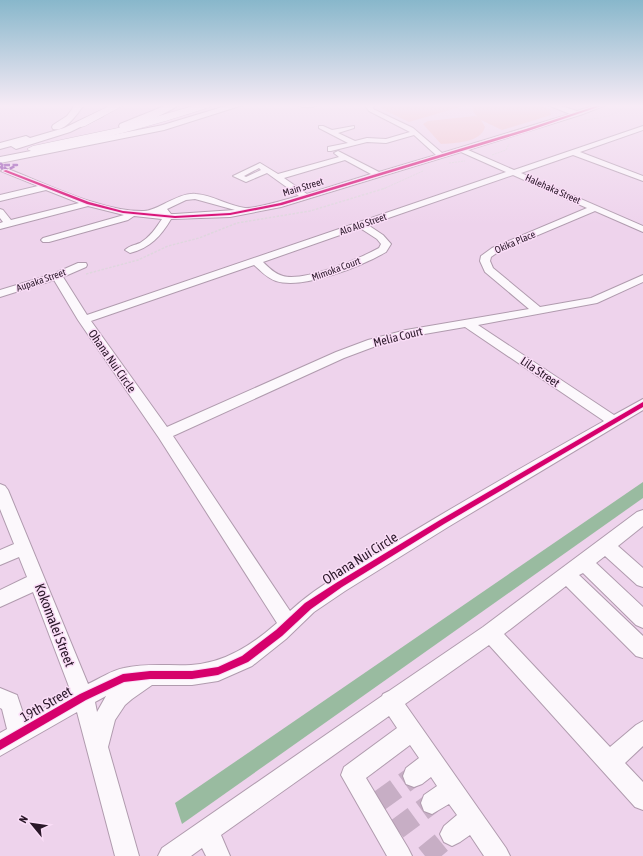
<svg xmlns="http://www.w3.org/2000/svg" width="643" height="856" viewBox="0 0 643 856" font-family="'Asap Condensed',sans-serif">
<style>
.green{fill:#f2c2c8}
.water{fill:#99bba0}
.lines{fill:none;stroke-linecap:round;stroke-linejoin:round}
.minor-tunnel{stroke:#c7aec5;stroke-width:21;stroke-dasharray:21 10;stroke-linecap:butt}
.minor-casing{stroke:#b09bae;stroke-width:2}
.major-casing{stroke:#b09bae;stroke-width:2}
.highway-casing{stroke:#b09bae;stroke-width:1}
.path-far1{stroke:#dfd6de;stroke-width:1;stroke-dasharray:2 1;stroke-linecap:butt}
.path{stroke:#dfd6de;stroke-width:1.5;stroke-dasharray:2.5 1.5;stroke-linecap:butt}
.minor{fill:#fcf8fc;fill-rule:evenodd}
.major{fill:#fcf8fc;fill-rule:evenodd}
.highway{fill:#fcf8fc;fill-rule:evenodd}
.quiet{stroke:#8e44ad;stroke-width:2.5;stroke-dasharray:5 2.5;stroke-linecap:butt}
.cycleway-casing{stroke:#faddf7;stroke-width:2}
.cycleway{fill:#d6006c;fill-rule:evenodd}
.labels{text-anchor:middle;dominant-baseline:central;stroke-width:3;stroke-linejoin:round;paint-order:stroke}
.far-street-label{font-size:10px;fill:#2a1829;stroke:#faddf7}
.street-label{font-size:12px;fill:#2a1829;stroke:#faddf7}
.near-street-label{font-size:14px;fill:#2a1829;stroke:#faddf7}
</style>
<rect width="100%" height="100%" fill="#eed3ec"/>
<!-- green -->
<path class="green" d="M384 105H433L434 111 433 105H467L409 122 380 108Z
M472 105H539L550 109 551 115 502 130 481 120 485 127C481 143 454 143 441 144L423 124 428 121 475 116 477 117 473 111Z"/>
<!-- water -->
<path class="water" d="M643 482V498L182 824 175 803Z"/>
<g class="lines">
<!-- minor-tunnel -->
<path class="minor-tunnel" d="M379 801 414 776
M397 829 432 803
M425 856 452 834"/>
<!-- minor casing -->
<g class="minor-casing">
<path id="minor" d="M298 105H317C313 108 302 108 298 105Z
M367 105H374L373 109 413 128 442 153 570 114 548 105H558L577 111 596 105H606L580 115 468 150 514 170 643 126V130L580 152 643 176V181L573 155 521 173 643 226V232L595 211 498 252 491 257 490 261 493 268 540 307 591 298 643 275V282L597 303 478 325 614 415 643 399V410L448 527 345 591 314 612 286 639 252 666 218 681 192 685H152L132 699 125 705 115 720 108 747 139 856H115L77 712 0 756V733L7 729 2 709 0 708V688L17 695 25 719 71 692 33 592 0 607V590L27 577 19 557 0 565V550L14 544 0 509V484L5 486 8 490 88 684C99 679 112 670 124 668 146 663 169 666 191 665 225 663 252 645 277 623L159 438 78 320 54 280 0 297V290L53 274 78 263H86L87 265 86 267 63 277 87 315 506 172 461 152 281 207 230 217 171 219C161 236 150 248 130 253L125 250C129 246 135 245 140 243 150 237 156 228 162 219L134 216 128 220 49 242H43L41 240 43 238 124 215 88 206 0 229V223L3 222 0 218V209L3 210 11 220 79 203 46 190 0 201V195L38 186 1 171 5 169H8C47 184 102 212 144 211 158 211 178 192 196 194 212 195 229 206 245 208 256 209 287 199 299 196L267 173 246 182 233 176 260 163 278 174 339 157 334 153 338 151 379 172 436 155 414 135 386 143 367 142 331 151H328V147L348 143 319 128V126H323L332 130 354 126V128L338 133 355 141 367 138 386 139 410 132 369 111 366 107ZM345 160 371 174 307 194 284 178ZM259 168 261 170 246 177 244 176ZM513 175 587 208 492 248 481 256 480 261 485 272 529 309 406 330 368 340 336 352 167 427 91 321 254 265C261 271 267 278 276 281 303 290 362 266 386 252L391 244 383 235 368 225ZM195 199 235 210 175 214H171L167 209 186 200ZM360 228 377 239 381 244 379 248C359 259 304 282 283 276 275 274 268 267 263 262ZM465 327 604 421C533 461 463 501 394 543 359 564 320 583 290 611L173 436 344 358 376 346 407 337ZM106 696 97 712 95 702Z
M643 510V526L618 546 643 568V587L637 585 605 556 596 563 643 607V628L636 625 583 573 579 575 643 636V658L636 656 566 586 504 634 610 747 636 725 643 721V746L625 763 643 782V810L635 807 489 645 405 704 506 848 510 856H484L470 835 460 842 452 846 444 842 440 834 444 826 457 815 449 804 432 814 424 811 421 803 424 795 437 786 431 777 422 784 414 787 406 784 403 776 406 768 419 758 410 745 366 778 408 848 412 856H387L341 775 344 767 397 728 389 716 221 835 230 856H206L202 848 191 856H158L162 848 382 696 383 694 389 691 483 627 637 512Z"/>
</g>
<!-- major casing -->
<g class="major-casing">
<path id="major" d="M75 105H84C77 114 66 132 53 129L52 127 53 125 67 116Z
M167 105H178C171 112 129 130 120 128L119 126 120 124Z
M229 105H243L164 130 0 163V157L163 125Z
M100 111 103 112 104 114 103 116 70 132 16 149 11 146 0 149V143L26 136 30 138 64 128Z"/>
</g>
<!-- highway casing -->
<g class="highway-casing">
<path id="highway" d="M111 105H124L85 126 81 127 76 124 77 122Z
M196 105H212L210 107C152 126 93 142 33 152L27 149 33 146 118 128Z"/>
</g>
<!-- path-far1 -->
<path class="path-far1" d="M585 120C599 118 616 117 625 105
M492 155 506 150 509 144
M449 163 465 161
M383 189 423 171"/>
<!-- path -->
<path class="path" d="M86 274 138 260 168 246 199 238 237 223 310 211 386 188"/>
<!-- minor -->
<use href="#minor" class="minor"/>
<!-- major -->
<use href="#major" class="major"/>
<!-- highway -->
<use href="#highway" class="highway"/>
<!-- quiet -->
<path class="quiet" d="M0 163 3 166
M5 165H17L7 170 3 166Z
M3 166 1 167 4 171"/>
<!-- cycleway casing -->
<g class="cycleway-casing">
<path id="cycleway" d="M599 105H604L528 131 282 205 230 215 175 218 123 213 87 204 3 171 6 170 89 202 123 211 175 216 230 213 280 203 526 129Z
M643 402V407L444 524 342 587 311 609 282 636 248 662 218 675 192 679H150L124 682 86 700 0 750V740L80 694 123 674 150 671H192L218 667 242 656 276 630 305 603 336 583 440 520Z"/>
</g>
<!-- cycleway -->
<use href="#cycleway" class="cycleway"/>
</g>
<!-- sky -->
<linearGradient id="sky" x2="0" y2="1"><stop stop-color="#88b7cb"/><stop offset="0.47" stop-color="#f7ebf6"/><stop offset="1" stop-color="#f7ebf6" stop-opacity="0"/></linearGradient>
<rect width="643" height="225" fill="url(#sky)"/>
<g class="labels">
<!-- far-street labels -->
<g class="far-street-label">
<text transform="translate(303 187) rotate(-17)">Main Street</text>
<text transform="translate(553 189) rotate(24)">Halehaka Street</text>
<text transform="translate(363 224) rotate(-19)">Alo Alo Street</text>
<text transform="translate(515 242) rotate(-23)">Okika Place</text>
<text transform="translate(336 269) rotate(-20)">Mimoka Court</text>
<text transform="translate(41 280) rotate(-19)">Aupaka Street</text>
</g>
<!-- street labels -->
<g class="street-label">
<text transform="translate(398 337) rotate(-14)">Melia Court</text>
<text transform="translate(112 361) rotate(55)">Ohana Nui Circle</text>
<text transform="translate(540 372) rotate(34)">Lila Street</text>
</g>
<!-- near-street labels -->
<g class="near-street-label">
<text transform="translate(360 558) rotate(-32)">Ohana Nui Circle</text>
<text transform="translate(55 625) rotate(69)">Kokomalei Street</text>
<text transform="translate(46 704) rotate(-30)">19th Street</text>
</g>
</g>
<!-- north arrow -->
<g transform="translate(32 824) rotate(299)" stroke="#faddf7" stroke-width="3" paint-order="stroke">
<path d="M0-3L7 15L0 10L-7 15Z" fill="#2a1829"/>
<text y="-6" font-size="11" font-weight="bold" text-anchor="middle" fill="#2a1829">N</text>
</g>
</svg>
